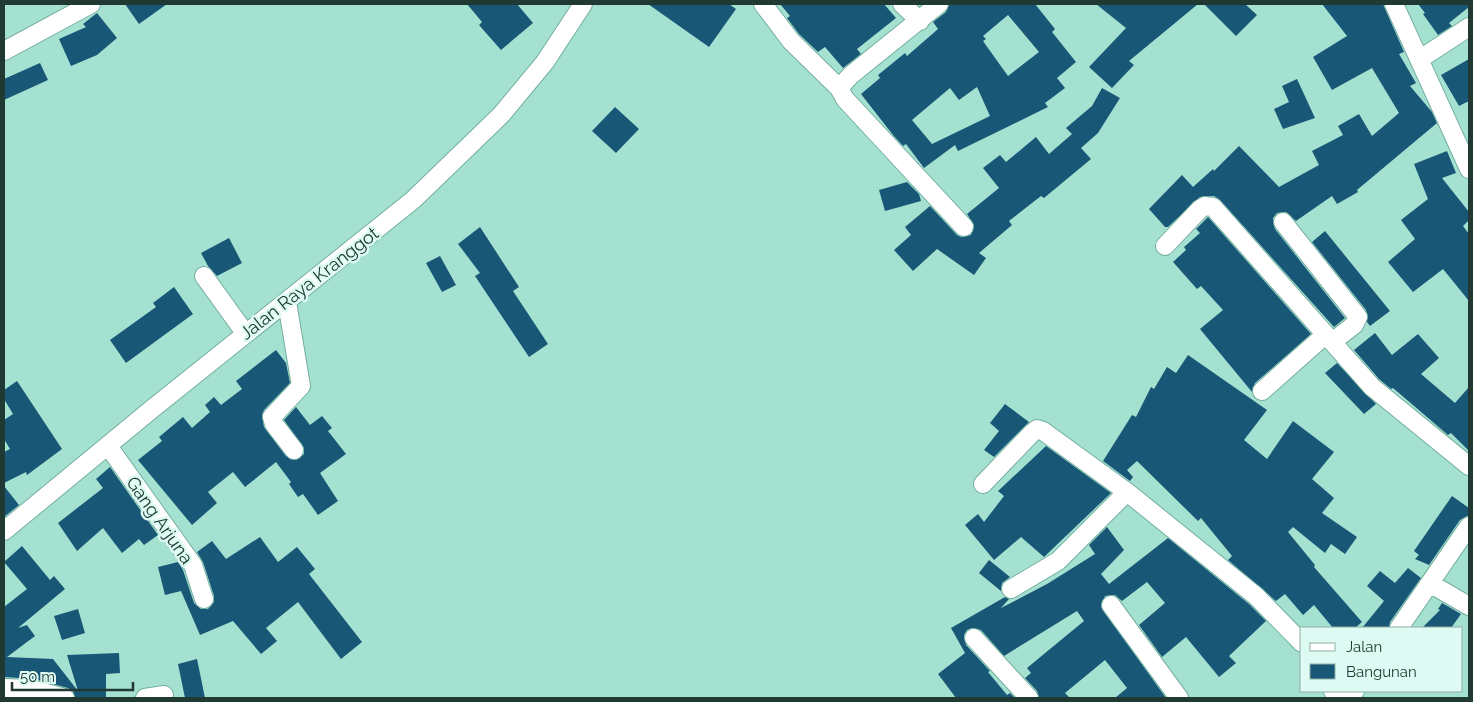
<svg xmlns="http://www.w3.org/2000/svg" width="1473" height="702" viewBox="0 0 1473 702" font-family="Raleway,sans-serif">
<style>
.building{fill:#195777;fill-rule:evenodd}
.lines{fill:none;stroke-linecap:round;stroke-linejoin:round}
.minor-casing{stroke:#74afa0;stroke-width:20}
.minor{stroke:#fff;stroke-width:18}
.labels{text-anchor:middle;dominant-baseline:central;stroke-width:5;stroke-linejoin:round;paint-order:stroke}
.street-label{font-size:18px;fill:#213933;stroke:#ddfbf2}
</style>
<rect width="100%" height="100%" fill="#a5e1d1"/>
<!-- building -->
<path class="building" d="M125 4H167L139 24Z
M467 4H517L533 23 501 50 479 25 482 22Z
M648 4H729L736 9 709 47Z
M780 4H884L896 18 857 49 861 54 843 68 825 47 818 52 799 34 787 18 790 16Z
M949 4H1035L1055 29 1052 32 1076 62 1057 78 1065 88 1045 103 1048 107 958 151 955 145 924 168 906 144 903 146 893 135 861 94 880 78 878 75 905 53 907 56 938 29 933 22 946 12ZM1008 15 1039 52 1008 76 983 41 986 39 983 36ZM977 87 990 116 932 144 912 120 950 88 959 100Z
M1096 4H1198L1129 61 1134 65 1112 88 1089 67 1126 28Z
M1204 4H1245L1257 15 1236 36Z
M1322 4H1383L1404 52 1399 54 1416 83 1410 86 1432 112 1437 123 1357 190 1358 192 1337 204 1332 196 1296 221 1286 212 1277 213 1273 218 1275 229 1345 318 1334 327 1220 200 1214 196 1200 197 1168 227H1165L1149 209 1182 175 1193 187 1213 169 1214 171 1239 146 1279 187 1319 165 1312 151 1343 135 1338 126 1359 114 1372 136 1399 113 1372 68 1332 90 1313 57 1347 36Z
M1418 4H1469V7L1449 23 1452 26 1438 35 1423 14 1425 13Z
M97 13 117 38 97 55 71 66 59 39 86 27 83 24Z
M1469 59V101L1459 106 1441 75Z
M40 63 48 80 4 100V79Z
M1297 79 1315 118 1283 129 1274 109 1289 102 1282 86Z
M1102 88 1120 98 1098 133 1081 148 1091 159 1044 198 1041 196 1009 221 1012 225 979 253 986 258 974 275 937 249 913 271 894 250 911 235 905 227 930 206 957 235 961 237 971 235 974 225 967 214 999 188 983 168 1000 155 1006 162 1036 137 1049 154 1072 134 1066 128 1092 106Z
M615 107 639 129 616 153 592 131Z
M1447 151 1456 173 1442 178 1469 212V220L1463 226 1469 234V301L1443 269 1413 292 1388 262 1415 239 1401 220 1428 199 1414 164Z
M907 182 919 194 921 201 885 211 879 190Z
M1208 217 1311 334 1255 383 1252 392 1200 329 1223 310 1201 286 1197 289 1173 262 1186 250 1184 247 1200 233 1196 229Z
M480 227 519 287 513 291 548 344 529 357 475 276 480 273 458 244Z
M1325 231 1390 311 1370 326 1367 322 1366 310 1312 242Z
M229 238 242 263 217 276 208 266 201 253Z
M440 256 456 285 442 292 426 263Z
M174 287 193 314 126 363 110 340 156 307 153 303Z
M1375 333 1392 355 1418 334 1439 358 1421 374 1455 403 1469 387V451L1451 433 1448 435 1393 388 1391 389 1379 379 1354 350Z
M276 350 286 363 290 383 264 410 262 415 264 427 286 456 296 460 304 454V448L284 420 296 407 310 425 322 416 332 428 328 431 346 454 320 473 338 501 318 515 303 494 298 497 289 484 291 482 276 462 245 487 233 472 208 492 217 503 192 525 138 460 162 441 159 437 183 417 192 428 210 412 205 405 214 397 221 405 242 389 236 381Z
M1188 355 1267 410 1244 440 1267 459 1293 421 1334 452 1312 479 1334 498 1322 513 1357 537 1345 554 1331 544 1325 553 1293 527 1288 532 1315 565 1314 567 1362 622 1355 628H1333L1314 605 1303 615 1285 594 1276 601 1228 560 1232 556 1201 518 1198 521 1137 461 1127 470 1133 477 1130 481 1103 461 1132 415 1136 417 1151 387 1154 389 1167 367 1176 373Z
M1337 363 1376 404 1364 414 1325 373Z
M17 381 62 449 27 475 26 472 4 483V452L10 449 4 439V420L13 414 4 399V390Z
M1005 404 1029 422 994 457 984 450 999 431 990 423Z
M1046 446 1111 493 1044 557 1021 537 994 560 965 525 978 514 984 522 1004 496 998 491Z
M110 467 158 535 144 545 139 539 122 553 103 528 77 551 58 523 103 488 96 479Z
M4 486 19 505 4 517Z
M1452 496 1469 508V515L1460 520 1429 565 1415 559 1419 555 1414 551Z
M1107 527 1124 550 1101 574 1109 584 1168 538 1249 604 1266 621 1229 656 1236 663 1219 677 1186 637 1162 657 1139 625 1165 603 1147 582 1122 601 1115 595 1105 596 1101 607 1166 698H1115L1127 688 1105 660 1065 693 1070 698H1039L1037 691 1025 678 1031 673 1027 668 1084 621 1077 611 1004 656 981 630 972 628 967 630 964 635 966 645 990 671 988 672 1007 695 1010 693 1015 698H956L938 674 965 653 951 628 1005 597 1009 599 1001 608 1047 584 1095 554 1089 545Z
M260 537 278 562 297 547 315 569 309 574 362 642 341 659 298 602 266 628 277 641 261 654 233 621 200 635 181 591 165 595 158 567 178 562 183 570 194 603 201 609H208L214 602V596L203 562 197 552 212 541 226 559Z
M22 546 50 580 54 576 65 589 18 628 27 625 35 636 7 657 53 659 78 691 67 655 119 653 120 673 106 674V698H75L73 691 68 688 34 679 4 677V607L27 589 4 562Z
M989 560 1010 577 1002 583 1001 591 979 573Z
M1408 568 1421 578 1390 622 1389 628H1362L1384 601 1367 586 1380 571 1395 583Z
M1442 603 1461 614 1451 628H1422L1440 610 1438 609Z
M78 609 85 633 62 640 54 616Z
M197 659 205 698H185L178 664Z"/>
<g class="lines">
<!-- minor casing -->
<g class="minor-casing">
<path id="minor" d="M763 4 791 41 839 88
M902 4 920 21
M939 4 851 75 839 88 845 99 964 227
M1394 4 1469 169
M4 51 91 4
M1420 59 1469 27
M1283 222 1358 317 1354 325 1332 342
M1165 246 1200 209 1205 206 1213 207 1372 387 1469 466
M204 276 245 333
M287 302 301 386 272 417 274 424 294 450
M1262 391 1325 335
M108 446 193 565 204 599
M983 484 1032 433 1037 429 1043 431 1127 492 1256 596 1302 643
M4 531 152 409 413 200 501 115 545 62 583 4
M1431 584 1469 606
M1011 589 1058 561 1127 492
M1111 605 1179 698
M1399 628 1469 526
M974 638 1029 698
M4 688 31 689 65 698
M1333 691 1338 698
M145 698 164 695
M1349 698 1355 691"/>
</g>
<!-- minor -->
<use href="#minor" class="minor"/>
</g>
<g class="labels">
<!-- street labels -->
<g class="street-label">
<text transform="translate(309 283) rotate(-38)">Jalan Raya Kranggot</text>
<text transform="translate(160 520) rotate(55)">Gang Arjuna</text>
</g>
</g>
<!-- border -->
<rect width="1473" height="702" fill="none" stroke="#213933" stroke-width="10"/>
<!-- legend -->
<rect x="1300" y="627" width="162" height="65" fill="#ddfbf2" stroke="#92ada6"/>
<rect x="1310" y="643" width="25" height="8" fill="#ffffff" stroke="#92ada6"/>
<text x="1346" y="652" font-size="15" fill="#213933">Jalan</text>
<rect x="1310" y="664" width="25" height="15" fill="#195777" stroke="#92ada6"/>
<text x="1346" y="677" font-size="15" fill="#213933">Bangunan</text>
<!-- scale -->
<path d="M12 682v8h121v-8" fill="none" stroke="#213933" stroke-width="2.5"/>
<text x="20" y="682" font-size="15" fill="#213933" stroke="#ddfbf2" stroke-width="4" paint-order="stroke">50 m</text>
</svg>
